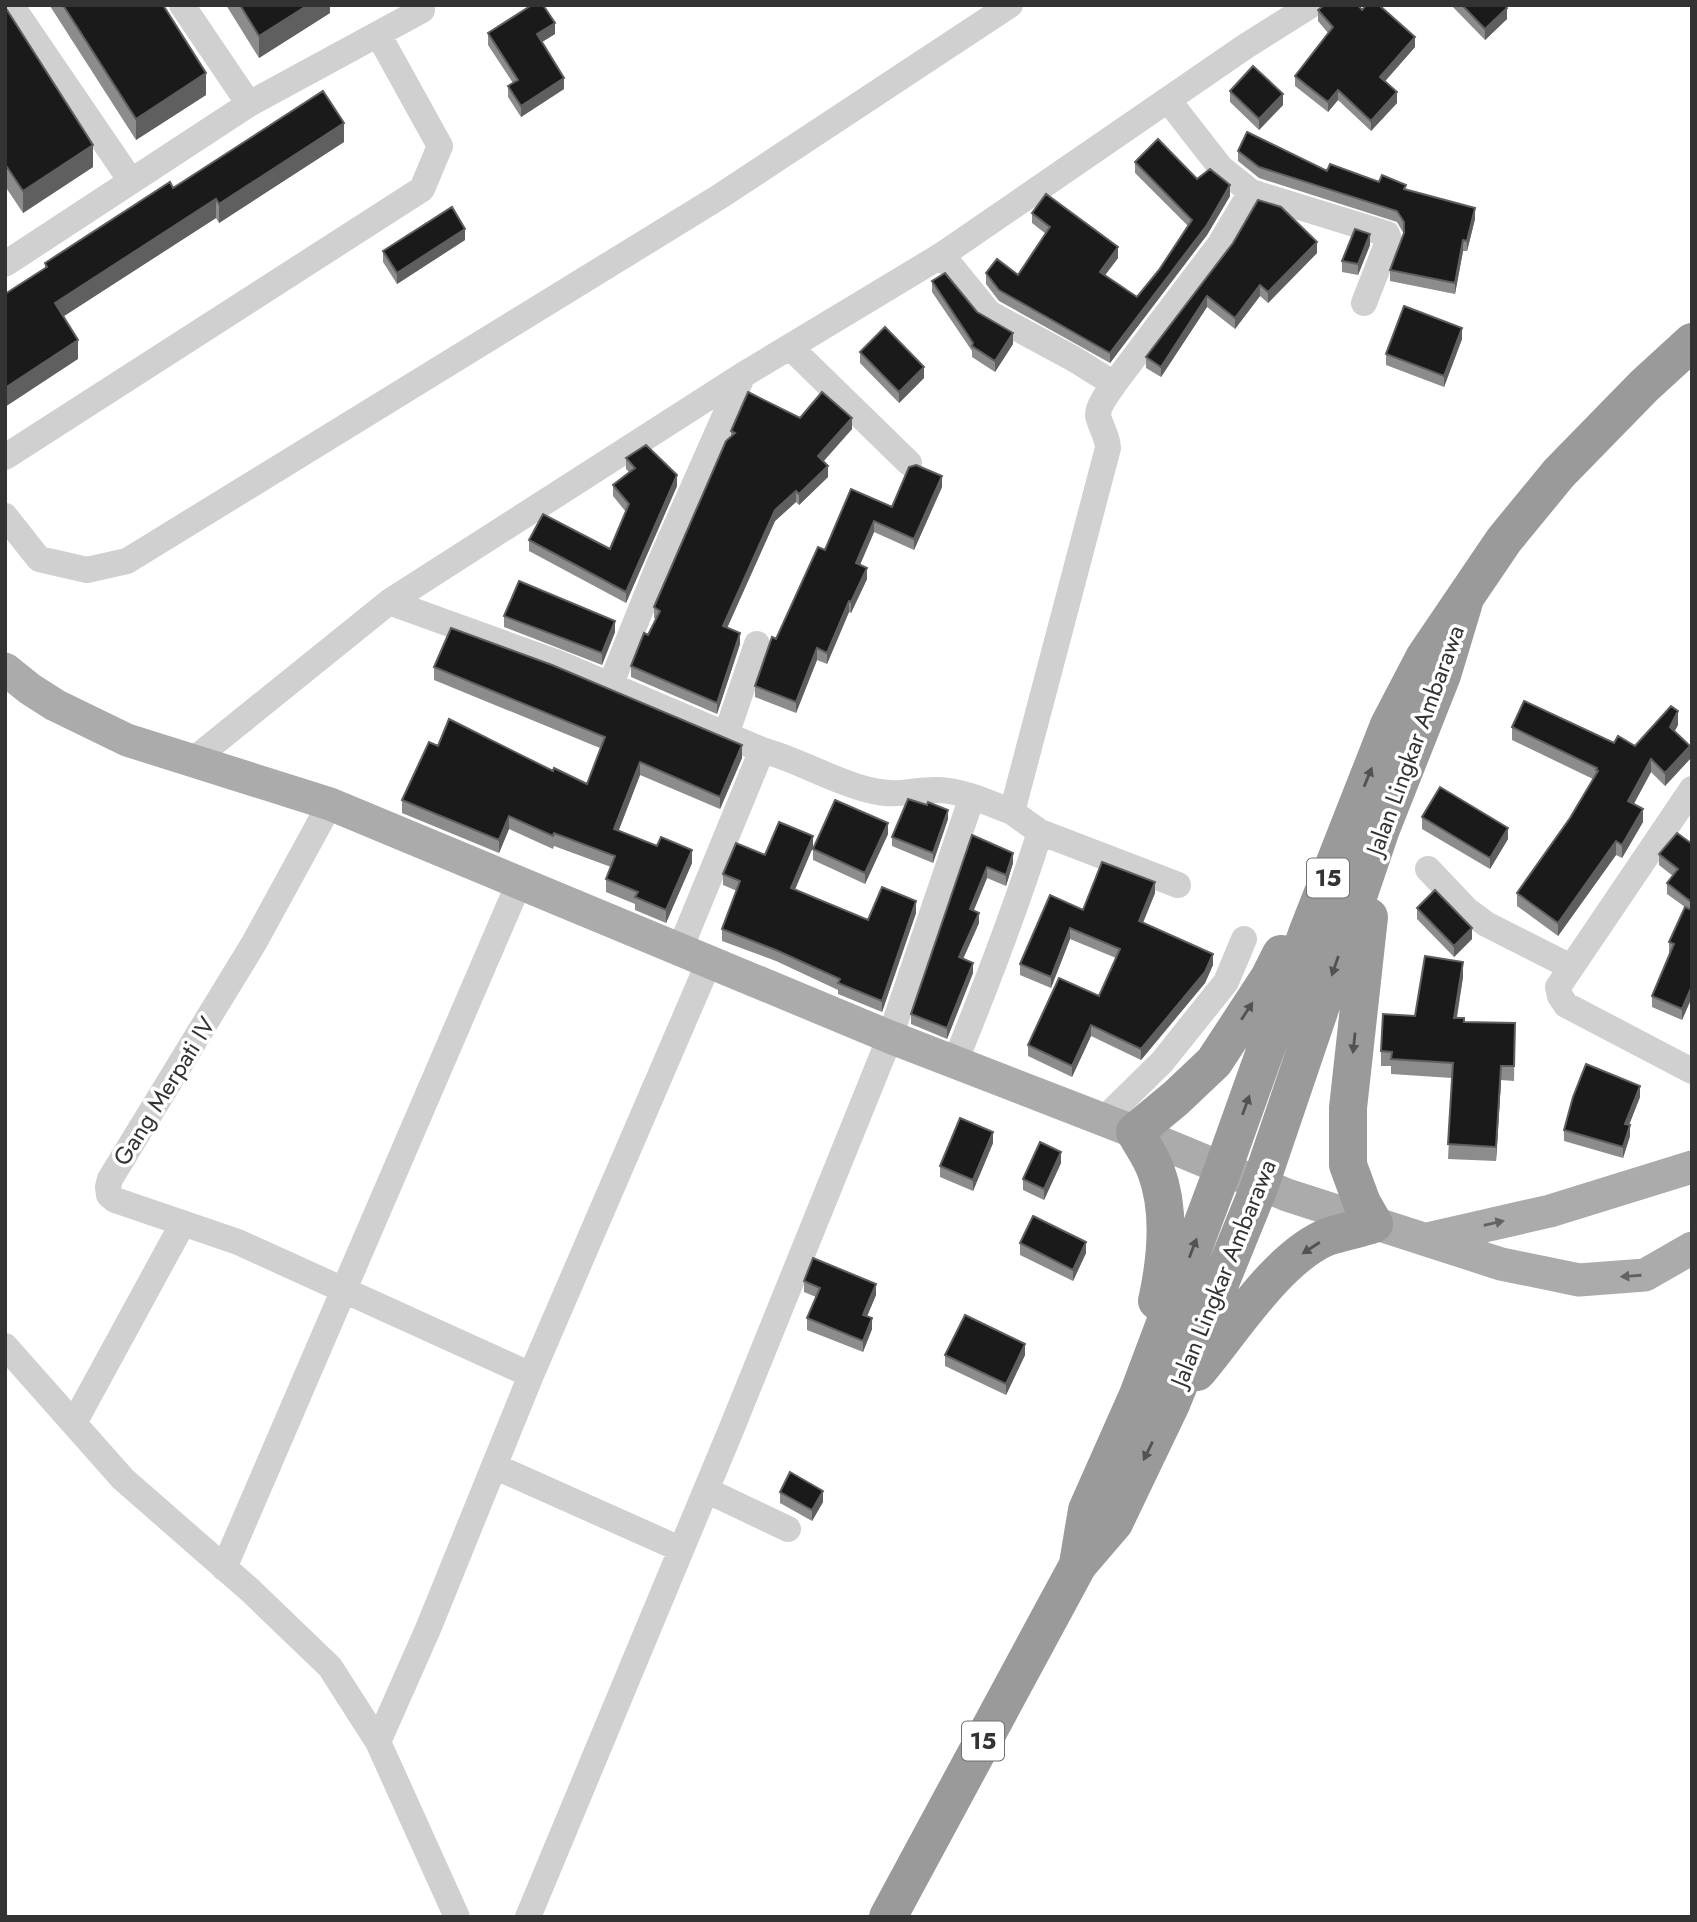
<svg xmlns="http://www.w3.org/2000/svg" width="1697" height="1922" viewBox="0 0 1697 1922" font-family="Jost,sans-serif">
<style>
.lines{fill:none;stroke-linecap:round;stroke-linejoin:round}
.minor{stroke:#d0d0d0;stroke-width:26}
.major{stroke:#ababab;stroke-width:33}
.highway{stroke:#9a9a9a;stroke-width:38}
.wall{fill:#8c8c8c}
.shaded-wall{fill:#5f5f5f}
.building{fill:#1a1a1a;stroke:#5f5f5f;stroke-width:2}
.oneway{fill:#525252}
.oneway2{fill:#636363}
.labels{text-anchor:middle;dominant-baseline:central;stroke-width:7;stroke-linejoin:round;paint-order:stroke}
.shield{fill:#fff;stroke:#707070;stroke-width:2}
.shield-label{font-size:23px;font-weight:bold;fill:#333}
.street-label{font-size:24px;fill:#333;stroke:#fff}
</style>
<rect width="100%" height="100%" fill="#fff"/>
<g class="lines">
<!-- minor -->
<path class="minor" d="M11 5 131 181
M182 5 249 104
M1168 100 1221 168 1251 192 1220 244 1114 384C1109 392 1098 405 1098 415 1099 424 1107 434 1108 448L1012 812 1040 832 1178 885
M1251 192 1387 234 1389 239 1364 303
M942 255 989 313 1074 359 1114 384
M5 264 249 104 422 10 420 5
M790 347 909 463
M5 457 422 189 440 146 378 34
M5 516 39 559 87 570 127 561 719 197 1010 5
M389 602 558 663 762 750 680 949
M610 686 658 567 743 375
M726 735 757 644
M762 750C799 760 832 781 869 790 899 798 912 789 939 790 964 791 989 803 1012 812
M193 760 389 602 743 375 942 255 1246 46 1311 5
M1692 789 1558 987 1560 996 1566 1005 1692 1071
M330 804 254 943 110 1179 108 1187 109 1195 115 1200 238 1242 531 1375
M1428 869 1467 910 1486 924 1571 967
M955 1062C986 986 1015 911 1040 832
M1103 1120 1162 1062 1226 982 1244 939
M5 1346 123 1479 251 1591 330 1667 378 1742
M74 1423 183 1223
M494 1466 680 1549
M706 1490 788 1529
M224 1568 519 883
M457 1917 378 1742 428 1629 531 1375 709 962
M528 1917 731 1430 890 1037 972 797"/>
<!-- major -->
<path class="major" d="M5 669 30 689 55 705 127 740 330 804 890 1037 1135 1132 1287 1195 1501 1264 1579 1280 1645 1275 1692 1248
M1427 1239 1550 1211 1692 1167"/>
<!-- highway -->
<path class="highway" d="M1157 1301C1166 1260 1171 1211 1156 1171 1151 1157 1142 1145 1135 1132L1176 1098 1214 1062 1269 978 1281 954
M1197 1372C1232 1331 1277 1258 1327 1237 1342 1232 1359 1229 1374 1224L1362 1203 1348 1165V1108L1369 917
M1078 1564 1087 1510 1138 1395 1223 1169 1308 931 1389 725 1424 658 1504 540 1559 473 1644 386 1692 342
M888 1917 1078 1565 1114 1523 1171 1404 1260 1185 1381 829 1442 675 1464 602"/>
</g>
<!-- wall -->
<path class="wall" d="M163 5 206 95 136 140 50 6Z
M226 5H330V13L259 58Z
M1451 5H1505L1507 19 1485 40Z
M1318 10 1415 47 1385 81 1397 103 1371 131 1338 100 1328 112 1295 86V76L1328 33 1318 21Z
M5 11 93 167 23 213 5 186Z
M488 33 555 34 542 42 564 89 521 117 508 97V86L513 83 488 45Z
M1230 91 1283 105 1259 130 1230 102Z
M344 142 219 223 216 218 63 316 78 359 45 268V263L173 188Z
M1238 151 1379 182 1406 189 1475 219 1467 251H1463L1455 294 1390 281V270L1404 234 1397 222 1259 178 1238 161Z
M1135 162 1197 179 1230 196 1207 235 1110 363 999 301 986 284V273L1018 275 1046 234 1032 223V213L1118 258 1105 275 1137 297 1159 270 1188 226 1135 173Z
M465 240 397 284 383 262V251Z
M1233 243 1317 253 1268 303 1260 296 1235 329 1207 307 1161 377 1146 368V357Z
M1370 245 1358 275 1342 272V261Z
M932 281 977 312 1013 344 995 372 972 357V351L932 292Z
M1462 339 1444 387 1386 365V354Z
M860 352 924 378 899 403 860 363Z
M800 418 852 429 824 461 828 477 799 505 796 502 775 521 727 628 740 644 717 714 631 677V666L648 635 656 619 654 618V607L731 437V431Z
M626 458 677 486 626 603 529 551V540L610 549 626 512 613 496V485L629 472 626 469Z
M942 487 914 550 874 532 860 565 867 579 851 613 849 612 827 664 817 660 796 713 755 697V686L776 639 825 550 892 507Z
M504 616 615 632 602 665 504 627Z
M434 667 742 758 720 809 640 775 619 830 692 863 666 923 635 910V904L606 892V879L611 867 554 846 553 849 509 829 499 853 402 813V800L438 746 553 771 587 784 600 748 434 680Z
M1678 725 1674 732 1690 759 1665 786 1651 772 1634 804 1643 822 1622 858 1616 855 1558 936 1517 906V893L1570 818 1593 779 1512 740V727L1635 746Z
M1422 817 1508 839 1490 869 1422 829Z
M948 819 933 863 892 846V837Z
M888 834 865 884 813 860V849Z
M972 835 1013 863 1006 886 987 878 974 910 979 923 963 959 973 973 947 1039 911 1024V1014Z
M1692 844V997L1682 1020 1652 1007V996L1670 954 1669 953V942L1685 907 1667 894V883L1673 876 1659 865V854Z
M813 847 795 889 868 920 916 913 882 1012 838 994V990L776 961 722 941V929L737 891 723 885V874L765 855Z
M1155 893 1143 923 1213 965 1205 983 1141 1060 1091 1036 1072 1077 1028 1056V1045L1099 996 1116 958 1070 939 1051 988 1020 975V964L1083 910Z
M1417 908 1472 939 1454 957 1417 919Z
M1463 977 1457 1018 1464 1022 1515 1023 1514 1081 1501 1080 1496 1161 1448 1159 1452 1078 1391 1074V1066H1381V1051L1415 1016Z
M1640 1097 1629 1125 1630 1136 1623 1158 1564 1141V1130Z
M993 1143 973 1191 940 1177V1166Z
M1061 1163 1044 1200 1023 1190V1179Z
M1020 1243 1086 1253 1073 1281 1020 1255Z
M804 1281 876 1295 867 1316 872 1329 863 1352 807 1330V1318L816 1297 804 1292Z
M945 1355H1025L1006 1395 945 1366Z
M780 1492 823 1502 812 1521 780 1503Z"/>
<!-- shaded-wall -->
<path class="shaded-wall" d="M308 5H330V13L259 58V36Z
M1507 8V19L1485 40V29Z
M555 23V34L537 45V34Z
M1415 37V47L1380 87V77Z
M206 73V95L136 140V119Z
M564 78V89L521 117V106Z
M1338 90V100L1328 112V102Z
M1397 92V103L1371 131V121Z
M1283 94V105L1259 130V119Z
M344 123V142L219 223V204Z
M93 145V167L23 213V191Z
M1230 185V196L1207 235 1110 363V353Z
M216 199V218L55 322V303Z
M1475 208V219L1467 251V241Z
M465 229V240L397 284V273Z
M1370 234V245L1358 275V264Z
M1463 240V251L1455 294V283Z
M1317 242V253L1268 303V292Z
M1118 247V258L1100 282V272Z
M1260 285V296L1235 329V318Z
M1207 296V307L1161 377V367Z
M1462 328V339L1444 387V376Z
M1013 333V344L995 372V361Z
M78 340V359L5 407V388Z
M924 367V378L899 403V392Z
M852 418V429L818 467V456Z
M828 466V477L799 505V494Z
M677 475V486L626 603V592Z
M942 476V487L914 550V539Z
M796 491V502L775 521 723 637V626L775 510Z
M874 521V532L856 574V563Z
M867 568V579L851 613V602Z
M849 601V612L827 664V653Z
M615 621V632L602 665V653Z
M740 633V644L717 714V703Z
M817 648V660L796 713V702Z
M1678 711V725L1670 740V727Z
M742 745V758L720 809V797Z
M1690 746V759L1665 786V773Z
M1651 759V772L1628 814V801Z
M640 762V775L614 842V829Z
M1643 809V822L1622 858V845Z
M948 810V819L933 863V853Z
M509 816V829L499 853V840Z
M888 823V834L865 884V873Z
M1508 828V839L1490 869V858Z
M813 836V847L791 899V888Z
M1616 841V855L1558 936V923Z
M692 850V863L666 923V910Z
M1013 853V863L1006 886V875Z
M987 867V878L970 919V909Z
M1155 882V893L1139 932V921Z
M916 901V913L882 1012V1001Z
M979 913V923L959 968V957Z
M1070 928V939L1051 988V977Z
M1472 928V939L1454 957V946Z
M1213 954V965L1205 983 1141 1060V1049Z
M1463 962V977L1454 1033V1018Z
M973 963V973L947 1039V1028Z
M1692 986V997L1682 1020V1009Z
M1091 1025V1036L1072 1077V1066Z
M1501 1066V1080L1496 1161V1147Z
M1640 1086V1097L1625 1135V1124Z
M1630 1125V1136L1623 1158V1147Z
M993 1132V1143L973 1191V1180Z
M1061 1152V1163L1044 1200V1189Z
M1086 1242V1253L1073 1281V1270Z
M876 1284V1295L863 1326V1315Z
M872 1318V1329L863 1352V1341Z
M1025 1344V1355L1006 1395V1384Z
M823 1491V1502L812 1521V1510Z"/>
<!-- building -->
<path class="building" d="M63 5H163L206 73 136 119Z
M240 5H308L259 36Z
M532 5H543L555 23 537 34 564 78 521 106 508 86 518 80 488 33Z
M1324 5H1358L1362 10 1366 5H1379L1415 37 1380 77 1397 92 1371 121 1338 90 1328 102 1295 76 1333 27 1318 10Z
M1462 5H1505L1507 8 1485 29Z
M7 10 93 145 23 191 5 164V11Z
M1253 66 1283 94 1259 119 1230 91Z
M323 91 344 123 219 204 216 199 55 303 78 340 5 388V294L47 267 45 263 170 182 173 188Z
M1247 132 1327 171 1330 164 1379 182 1382 175 1406 185 1404 189 1475 208 1467 241 1463 240 1455 283 1390 270 1404 233V222L1397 211 1259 167 1238 151Z
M1158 139 1197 179 1210 169 1230 185 1207 225 1110 353 999 290 986 273 997 259 1018 275 1050 227 1032 213 1046 194 1118 247 1100 272 1137 297 1159 270 1192 220 1135 162Z
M1258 200 1281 207 1317 242 1268 292 1260 285 1235 318 1207 296 1161 367 1146 357 1233 243Z
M452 207 465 229 397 273 383 251Z
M1355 229 1370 234 1358 264 1342 261Z
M945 273 977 312 1013 333 995 361 972 346 973 343 932 281Z
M1404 306 1462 328 1444 376 1386 354Z
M885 327 924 367 899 392 860 352Z
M748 392 800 418 822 392 852 418 818 456 828 466 799 494 796 491 775 510 723 626 740 633 717 703 631 666 644 633 648 635 660 611 654 607 726 441 735 433 731 431Z
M646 445 677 475 626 592 529 540 543 514 610 549 629 504 613 485 635 468 626 458Z
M916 465 942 476 914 539 874 521 856 563 867 568 851 602 849 601 827 653 817 648 796 702 755 686 772 637 776 639 818 547 825 550 851 489 892 507 909 467Z
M519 581 615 621 602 653 504 616Z
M451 628 552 665 742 745 720 797 640 762 614 829 657 846 661 837 692 850 666 910 635 897 638 892 606 879 615 856 554 833 553 836 509 816 499 840 402 800 429 742 438 746 449 719 553 771 554 768 587 784 605 737 434 667Z
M1524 701 1614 743 1618 736 1635 746 1671 706 1678 711 1670 727 1690 746 1665 773 1651 759 1628 801 1643 809 1622 845 1616 841 1558 923 1517 893 1570 818 1598 771 1596 770 1597 768 1512 727Z
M1440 787 1508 828 1490 858 1422 817Z
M908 799 927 805 928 802 948 810 933 853 892 837Z
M835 800 888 823 865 873 813 849Z
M779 822 813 836 791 888 868 920 882 887 916 901 882 1001 838 983 840 979 776 950 722 929 740 881 723 874 736 843 765 855Z
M1677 833 1692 844V899L1690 901 1667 883 1678 869 1659 854Z
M972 835 1013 853 1006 875 987 867 970 909 979 913 959 957 973 963 947 1028 911 1014Z
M1102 862 1155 882 1139 921 1213 954 1205 972 1141 1049 1091 1025 1072 1066 1028 1045 1059 978 1099 996 1120 949 1070 928 1051 977 1020 964 1050 895 1083 910Z
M1435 890 1472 928 1454 946 1417 908Z
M1685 907 1692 910V986L1682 1009 1652 996 1674 944 1669 942Z
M1425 956 1463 962 1454 1018H1464V1022L1515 1023 1514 1066H1501L1496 1147 1448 1144 1453 1063 1391 1059 1392 1052 1381 1051 1383 1014 1415 1016Z
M1586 1064 1640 1086 1625 1124 1630 1125 1623 1147 1564 1130 1573 1097Z
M960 1118 993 1132 973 1180 940 1166Z
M1040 1142 1061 1152 1044 1189 1023 1179Z
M1033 1216 1086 1242 1073 1270 1020 1243Z
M813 1258 876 1284 863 1315 872 1318 863 1341 807 1318 820 1288 804 1281Z
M965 1315 1025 1344 1006 1384 945 1355Z
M790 1472 823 1491 812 1510 780 1492Z"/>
<!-- one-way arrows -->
<defs><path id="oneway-solid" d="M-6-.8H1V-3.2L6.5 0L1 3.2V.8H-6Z" transform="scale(1.75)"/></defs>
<g class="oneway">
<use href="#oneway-solid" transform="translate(1368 777) rotate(-68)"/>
<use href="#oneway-solid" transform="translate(1335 966) rotate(109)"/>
<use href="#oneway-solid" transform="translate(1247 1011) rotate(-57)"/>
<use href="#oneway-solid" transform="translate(1354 1043) rotate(96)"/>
<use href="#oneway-solid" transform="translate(1246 1105) rotate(-70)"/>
<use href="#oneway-solid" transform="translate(1193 1248) rotate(-69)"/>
<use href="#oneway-solid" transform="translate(1311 1248) rotate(147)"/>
<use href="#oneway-solid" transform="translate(1148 1451) rotate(116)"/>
</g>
<g class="oneway2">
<use href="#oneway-solid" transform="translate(1494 1223) rotate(-13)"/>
<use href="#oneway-solid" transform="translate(1631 1276) rotate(176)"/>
</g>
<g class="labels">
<!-- shield labels -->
<g class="shield">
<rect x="1307" y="858.5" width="42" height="39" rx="5"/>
<rect x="962" y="1721.5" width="42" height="39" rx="5"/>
</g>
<g class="shield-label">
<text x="1328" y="878">15</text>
<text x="983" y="1741">15</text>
</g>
<!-- street labels -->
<g class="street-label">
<text transform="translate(1415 740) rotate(-70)">Jalan Lingkar Ambarawa</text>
<text transform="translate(164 1091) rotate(-58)">Gang Merpati IV</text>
<text transform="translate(1223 1273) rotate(-68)">Jalan Lingkar Ambarawa</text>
</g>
</g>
<!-- border -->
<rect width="1697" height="1922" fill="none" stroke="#333333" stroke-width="14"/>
</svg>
